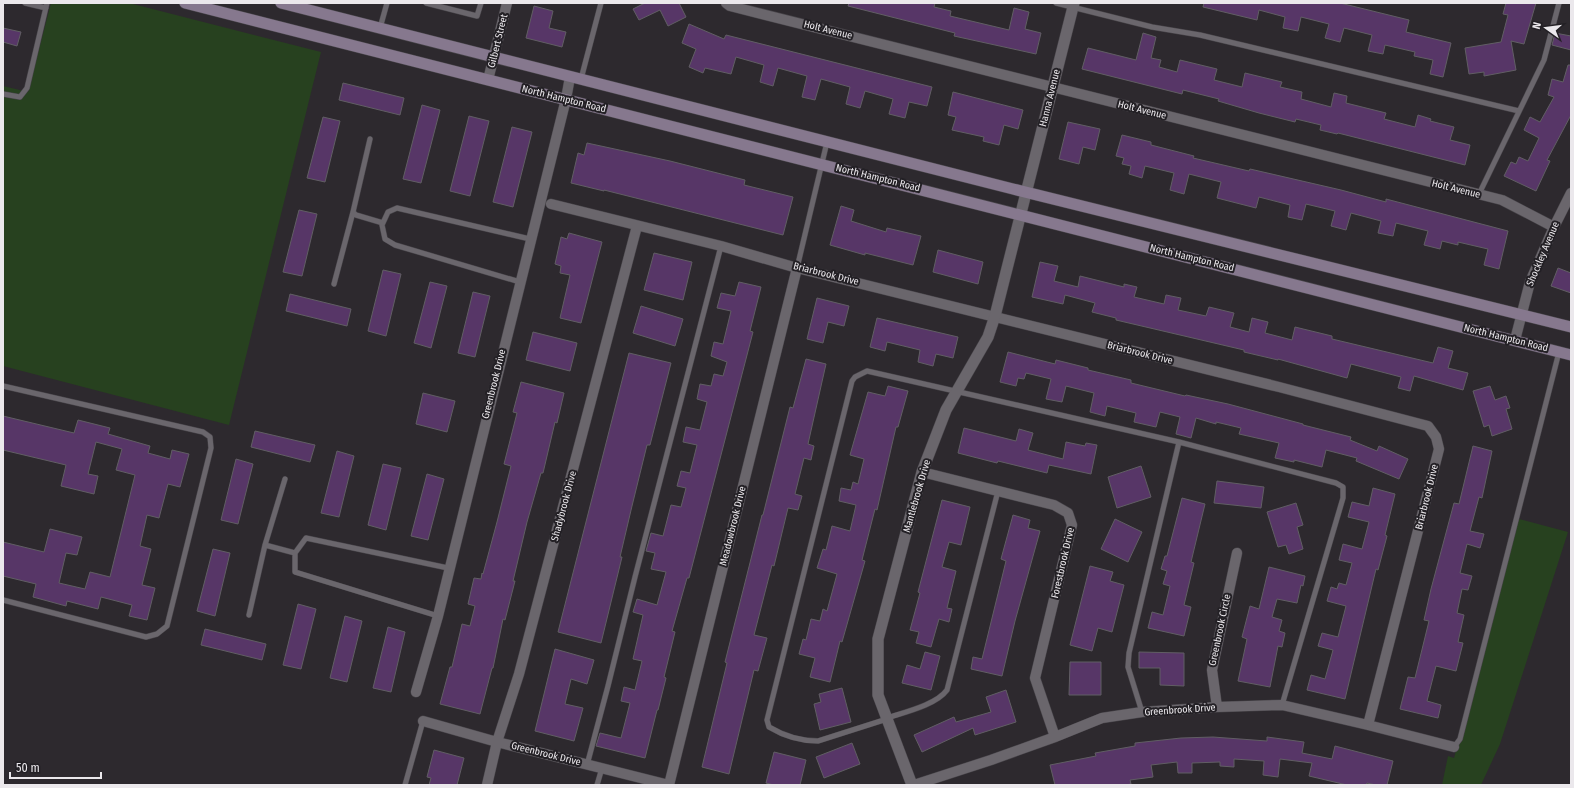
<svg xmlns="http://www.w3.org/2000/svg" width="1574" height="788" viewBox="0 0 1574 788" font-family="'Fira Sans Condensed',sans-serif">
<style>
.green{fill:#27411f}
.building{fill:#573667;stroke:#615e64}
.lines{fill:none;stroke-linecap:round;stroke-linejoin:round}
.service-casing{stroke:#48454a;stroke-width:6}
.minor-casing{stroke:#48454a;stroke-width:11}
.tertiary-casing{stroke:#48454a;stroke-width:12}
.secondary-casing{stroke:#48454a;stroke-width:12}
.service{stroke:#6a666c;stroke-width:5}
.minor{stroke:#6a666c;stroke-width:10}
.tertiary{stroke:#6a666c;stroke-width:11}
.secondary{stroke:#86788e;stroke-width:11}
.labels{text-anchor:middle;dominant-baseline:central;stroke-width:4;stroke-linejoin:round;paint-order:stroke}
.street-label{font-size:10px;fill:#ebe8ec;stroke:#232025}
</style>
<rect width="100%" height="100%" fill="#2d292e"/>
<!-- green -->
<path class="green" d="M51 3H129L321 52 229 425 3 366V86L28 92Z
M1519 519 1568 532 1500 744 1481 785H1442L1448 756 1454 758Z"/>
<!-- building -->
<path class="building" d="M645 3H679L686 17 668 26 660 10 639 20 633 9Z
M849 3H935L934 7 951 11 950 16 1009 30 1014 8 1029 12 1025 29 1041 33 1036 54 954 36 955 33 848 6Z
M1204 3H1340L1409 20 1406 32 1451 43 1443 77 1430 74 1433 60 1414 56 1415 52 1385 45 1383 54 1368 51 1372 35 1344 28 1340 42 1325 38 1329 24 1301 17 1298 31 1283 28 1285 17 1259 10 1257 20 1203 7Z
M1506 3H1536L1524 44 1511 41 1516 70 1484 76V72L1469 74 1465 48 1501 42 1508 15 1503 14Z
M534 6 553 11 549 28 566 32 562 47 526 38Z
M689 24 724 39 726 35 932 87 927 106 909 102 905 118 889 114 893 99 865 91 860 108 846 104 850 87 821 79 815 100 802 97 807 76 778 68 773 86 760 82 764 65 736 57 731 74 705 68 703 73 689 67 696 49 682 43Z
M3 28 21 32 17 46 3 42Z
M1143 33 1156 37 1151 58 1161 60 1159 67 1177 72 1180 60 1217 69 1214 80 1242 87 1245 73 1282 82 1280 87 1302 92 1301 99 1331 107 1334 93 1347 96 1346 103 1386 113 1384 119 1415 127 1418 115 1431 119 1430 121 1454 127 1450 140 1470 145 1465 165 1338 133 1337 134 1320 130 1321 125 1296 119 1295 122 1259 113 1218 101 1219 99 1183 90 1182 94 1082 69 1088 48 1136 60Z
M1555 33 1571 36V50L1552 45Z
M1568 65H1571V115L1547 160 1550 161 1536 191 1504 176 1511 162 1516 164 1519 157 1528 161 1539 138 1524 130 1530 117 1540 122 1554 97 1548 95 1552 79 1563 82Z
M343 83 404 98 400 115 339 100Z
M953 92 1023 110 1018 129 1004 125 999 145 983 141 984 137 952 130 956 117 948 115Z
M422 105 440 110 421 183 403 179Z
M469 116 489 121 470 196 450 191Z
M323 117 340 121 325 182 307 178Z
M1068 122 1100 129 1095 150 1083 147 1079 164 1059 159Z
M512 127 532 132 513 207 493 202Z
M1122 135 1151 142V145L1194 156 1193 158 1249 171 1250 169 1341 190 1386 202V199L1508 231 1499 269 1484 265 1488 249 1458 242V245L1442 241 1440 249 1424 245 1428 231 1396 223 1393 236 1378 233 1381 221 1351 213 1346 230 1331 226 1335 211 1306 204 1302 220 1288 217 1290 205 1259 197 1256 208 1217 198 1221 182 1189 174 1184 194 1170 190 1174 173 1145 166 1142 178 1129 174 1131 166 1122 164 1124 158 1116 156Z
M587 143 670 161 745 180 744 185 793 197 783 235 604 190V191L571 183 578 153 584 155Z
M841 206 854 210 851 221 886 232 887 228 921 236 913 265 865 253V255L830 245Z
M299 210 317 214 302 276 283 272Z
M569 233 602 242 581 323 560 318 570 275 560 273 561 266 555 264 561 237 567 239Z
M938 250 983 262 978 284 933 272Z
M654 253 692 262 683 300 644 290Z
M1040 262 1058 266 1054 281 1078 287 1080 276 1124 287V284L1137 287 1134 297 1164 304 1166 295 1181 298 1178 310 1206 316 1209 307 1234 313 1230 327 1249 332 1252 318 1268 322 1265 333 1292 340 1295 327 1332 336V339L1433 363 1438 347 1453 351 1448 368 1468 373 1463 390 1414 376 1410 391 1398 388 1401 377 1351 364 1347 378 1278 359V360L1244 352V350L1116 320V318L1092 312 1095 303 1065 295 1063 304 1032 297Z
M1558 268 1571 273V293L1551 286Z
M383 270 401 274 386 336 368 331Z
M430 282 447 286 431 348 414 343Z
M739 282 761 287 750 331 753 332 689 578H687L672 631 675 632 664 677 666 678 658 710H657L645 758 596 746 600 733 621 738 630 703 621 701 624 687 635 690 642 661 633 659 643 615 633 612 637 599 657 605 666 572 651 569 655 553 646 551 651 533 663 536 671 505 681 507 686 488 677 486 681 471 690 473 697 445 683 442 686 427 700 430 707 402 697 399 700 384 711 386 714 374 723 376 727 362 711 356 714 342 723 344 731 311 717 308 721 293 735 296Z
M473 292 490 296 475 357 458 353Z
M290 294 351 309 347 326 286 311Z
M817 298 849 306 844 326 828 322 823 343 807 339Z
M641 306 683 319 675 346 633 333Z
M877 318 958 337 953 358 936 354 933 366 918 362 920 350 887 342 885 351 870 347Z
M533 332 577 343 570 371 526 360Z
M1008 352 1055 364 1056 360 1088 368V370L1131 380V383L1185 396 1186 395 1228 404 1303 424V425L1351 437 1350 440 1377 451 1379 446 1408 459 1399 479 1356 461 1357 458 1326 450 1322 467 1294 460V462L1275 458 1279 443 1239 434 1241 428 1216 422V424L1196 418 1191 438 1176 434 1180 417 1160 412 1156 427 1134 422 1136 413 1107 406 1105 416 1090 412 1094 393 1066 386 1062 402 1046 399 1051 379 1026 373 1024 379 1018 378 1016 386 1000 382Z
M629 353 671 363 650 445H647L632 506 620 557H622L601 643 558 632Z
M806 359 826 364 808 444 814 446 811 460 804 458 795 494 802 496 798 510 788 508 774 566 772 565 754 635 767 638 758 671 754 670 729 774 702 767 727 663 725 662 762 515H763L790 407 793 408Z
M521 382 564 393 557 423 555 422 543 473H541L527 522 513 581H515L505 620 503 619 493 668H492L480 714 440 704 450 667H452L462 624 470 626 475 606 468 604 474 578 481 579 482 573 483 574 497 522 511 466 504 464 517 413 513 412Z
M888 386 908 391 898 427H896L877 510 875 509 862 560 865 561 842 642 840 641 830 682 810 677 815 658 799 654 803 639 806 640 811 619 820 621 823 609 827 611 837 574 817 568 823 549 826 550 832 526 850 531 856 505 839 501 841 488 851 490 853 482 858 484 864 459 850 455 868 392 885 396Z
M1490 386 1495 400 1506 396 1510 408 1506 409 1512 429 1492 436 1489 425 1484 427 1473 391Z
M423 393 455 401 447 432 416 424Z
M3 416 74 433 78 420 110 428 108 434 150 446 148 453 170 459 172 450 189 454 180 487 168 484 159 518 147 515 140 546 151 549 142 585 155 588 147 620 129 616 132 605 101 597 98 609 67 601 66 606 33 597 36 584 3 576V542L44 552 50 529 82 537 77 555 66 553 59 583 85 589 90 572 110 577 135 475 116 470 122 449 96 442 88 474 98 476 94 494 61 486 66 465 3 450Z
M964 428 1016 441 1019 429 1033 433 1028 450 1063 459 1066 442 1085 446 1086 443 1097 445 1091 474 1049 465 1047 473 998 461 997 463 958 453Z
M255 431 315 445 310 462 251 447Z
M1473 446 1492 451 1482 498 1479 497 1470 531 1484 534 1480 548 1467 544 1460 573 1472 576 1468 590 1462 589 1457 613 1464 615 1458 642 1463 643 1456 671 1436 666 1427 701 1441 705 1438 718 1400 709 1408 677 1415 678 1429 621 1424 620 1431 589 1454 503 1459 504Z
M337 451 354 456 339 517 321 513Z
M236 459 253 464 238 524 221 520Z
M383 464 401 468 386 530 368 525Z
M1141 466 1151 497 1117 508 1108 477Z
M427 474 444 479 428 540 411 536Z
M1217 481 1264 487 1261 508 1214 503Z
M1373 488 1395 494 1385 535 1387 536 1378 570 1376 569 1345 699 1307 690 1311 675 1325 679 1333 650 1318 646 1322 633 1338 637 1346 606 1327 601 1331 587 1337 589 1339 583 1346 585 1352 563 1339 560 1343 544 1362 549 1369 522 1348 517 1352 502 1369 506Z
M1182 498 1205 504 1191 562 1194 563 1184 605 1191 607 1184 636 1148 628 1152 612 1163 615 1170 586 1163 584 1167 571 1161 569 1165 556H1167Z
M942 500 970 507 961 545 949 542 942 567 956 571 947 608 952 609 949 622 939 619 931 647 916 643 919 632 910 630 920 593 918 592Z
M1296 503 1303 525 1297 527 1303 549 1289 554 1286 545 1278 547 1267 512Z
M1013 515 1030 520 1028 528 1040 531 1015 621 1002 676 971 669 973 657 982 659 1006 561 1001 559Z
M1115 519 1142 532 1128 562 1101 549Z
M213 549 230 553 215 616 197 611Z
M1090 566 1113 572 1110 581 1124 585 1112 632 1098 628 1092 651 1070 645Z
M1269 567 1305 576 1303 586 1301 585 1297 603 1277 599 1272 617 1282 620 1279 631 1285 633 1282 647 1278 646 1270 687 1238 681 1247 639 1242 637 1250 606 1259 609Z
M298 604 316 609 301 669 283 665Z
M345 616 362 621 347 682 330 678Z
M388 627 405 632 391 692 373 688Z
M205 629 266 644 262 660 201 645Z
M555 649 594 660 587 684 571 679 565 704 583 708 574 741 535 731Z
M925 652 940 656 931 690 902 683 907 665 920 669Z
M1139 652 1184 653V686L1160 685V668H1139Z
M1070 662H1101V695H1069Z
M842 688 851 722 820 730 814 704 821 702 819 694Z
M1006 690 1016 722 975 735 973 728 922 752 914 735 954 717 956 722 991 712 986 697Z
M1213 737 1267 741V737L1304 742 1302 753 1332 759 1335 746 1393 761 1387 785H1376L1367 783 1366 785H1347L1309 776 1312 763 1280 759 1278 777 1263 775 1264 761 1234 759V767L1220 766V762L1192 763V773H1178L1177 762 1151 765 1153 777 1130 780 1131 784 1125 785H1055L1050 765 1096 756 1095 753 1135 746V743L1181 738Z
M852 743 860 764 824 778 816 757Z
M434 750 464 758 457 785H429L431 778 427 777Z
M774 752 806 760 800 785H774L766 783Z"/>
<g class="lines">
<!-- service casing -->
<g class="service-casing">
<path id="service" d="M25 3 46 8
M426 3 477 16 481 3
M1056 3 1152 27 1200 35 1519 111
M380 28 387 3
M581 79 601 3
M3 94 20 97 27 88 47 3
M370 139 353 212 356 215 383 223
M1479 194 1544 60 1559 3
M797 268 827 142
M520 282 395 245 385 239 382 225 388 212 397 208 530 239
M334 284 353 212
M3 386 203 432 210 437 211 448 167 626 157 634 146 637 3 600
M265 545 295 553
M249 615 265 545 285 479
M438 616 295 572V553L306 538 448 568
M1142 712 1128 667 1129 653 1179 442
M887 718C905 712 936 705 947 690L998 491
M887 719 818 741C801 741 784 736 769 727L767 720 852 381 855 377 867 371 1179 442 1336 483 1343 487V498L1282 705
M1454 747 1460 739 1559 352
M587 765 608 686 635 577 721 246
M405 785 423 721
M597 785 602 768"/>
</g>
<!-- minor casing -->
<g class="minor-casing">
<path id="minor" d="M726 3 730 6 1502 200 1554 227
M488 80 507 3
M551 204 721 246 797 268 1279 387 1428 426 1436 437 1439 449 1368 725
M1515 340 1530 282 1554 227 1571 193
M922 472 1054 505 1068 513 1072 525 1035 678 1055 737
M416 692 438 616 566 99 570 77
M1217 707 1212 670 1237 553
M423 721 497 742 669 785
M487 785 497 742 519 674 637 226
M669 785 797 268
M914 785 991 760 1055 737 1102 718 1142 712 1217 707 1282 705 1368 725 1454 747"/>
</g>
<!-- tertiary casing -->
<g class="tertiary-casing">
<path id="tertiary" d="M912 785 878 695V639L922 472 946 410 988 337 995 316 1074 3"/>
</g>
<!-- secondary casing -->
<g class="secondary-casing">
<path id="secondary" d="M185 3 1571 355
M281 3 1013 189 1571 327"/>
</g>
<!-- service -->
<use href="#service" class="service"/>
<!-- minor -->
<use href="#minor" class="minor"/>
<!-- tertiary -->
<use href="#tertiary" class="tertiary"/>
<!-- secondary -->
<use href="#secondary" class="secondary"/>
</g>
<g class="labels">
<!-- street labels -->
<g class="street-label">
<text transform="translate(828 30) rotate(14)">Holt Avenue</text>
<text transform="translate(498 41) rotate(-76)">Gilbert Street</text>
<text transform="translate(1050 98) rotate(-76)">Hanna Avenue</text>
<text transform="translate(564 99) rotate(14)">North Hampton Road</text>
<text transform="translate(1142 110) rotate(14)">Holt Avenue</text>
<text transform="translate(878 178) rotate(14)">North Hampton Road</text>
<text transform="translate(1456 189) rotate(14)">Holt Avenue</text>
<text transform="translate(1543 254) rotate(-67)">Shockley Avenue</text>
<text transform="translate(1192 258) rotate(14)">North Hampton Road</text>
<text transform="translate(826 274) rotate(14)">Briarbrook Drive</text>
<text transform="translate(1506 338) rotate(14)">North Hampton Road</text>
<text transform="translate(1140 353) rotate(14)">Briarbrook Drive</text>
<text transform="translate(494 384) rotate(-76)">Greenbrook Drive</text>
<text transform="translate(917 496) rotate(-74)">Mantlebrook Drive</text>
<text transform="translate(1427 497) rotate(-76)">Briarbrook Drive</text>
<text transform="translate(564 506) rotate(-75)">Shadybrook Drive</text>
<text transform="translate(733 526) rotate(-76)">Meadowbrook Drive</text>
<text transform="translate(1063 563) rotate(-77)">Forestbrook Drive</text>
<text transform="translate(1220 630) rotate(-78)">Greenbrook Circle</text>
<text transform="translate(1180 710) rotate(-4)">Greenbrook Drive</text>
<text transform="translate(546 754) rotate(14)">Greenbrook Drive</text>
</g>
</g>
<!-- border -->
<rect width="1574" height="788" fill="none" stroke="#ebe8ec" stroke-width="8"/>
<!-- north arrow -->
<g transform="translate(1546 28) rotate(284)" stroke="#232025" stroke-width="3" paint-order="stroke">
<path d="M0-3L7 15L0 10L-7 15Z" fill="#ebe8ec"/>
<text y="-6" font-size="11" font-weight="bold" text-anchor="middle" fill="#ebe8ec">N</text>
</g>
<!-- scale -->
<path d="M10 772v6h91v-6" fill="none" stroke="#ebe8ec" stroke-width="2"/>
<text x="16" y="772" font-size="12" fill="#ebe8ec" stroke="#232025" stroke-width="3" paint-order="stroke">50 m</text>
</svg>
